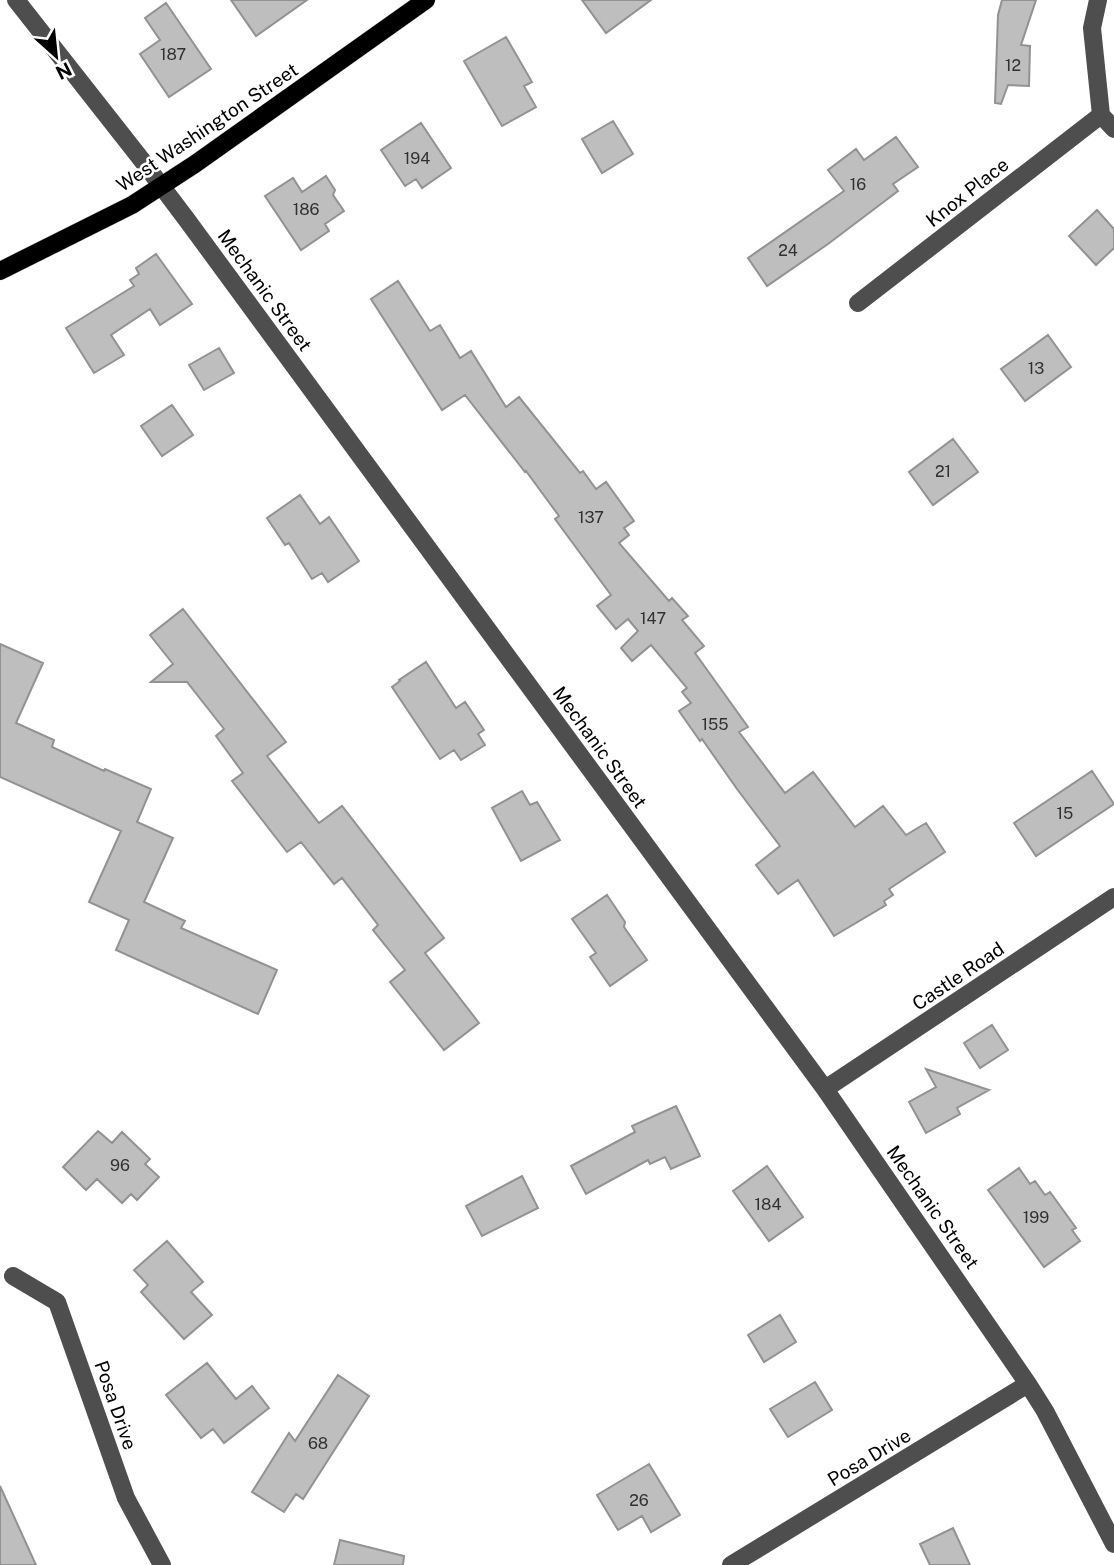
<svg xmlns="http://www.w3.org/2000/svg" width="1114" height="1565" viewBox="0 0 1114 1565" font-family="'Public Sans',sans-serif">
<style>
.building{fill:#bebebe;stroke:#929292;stroke-width:2}
.lines{fill:none;stroke-linecap:round;stroke-linejoin:round}
.major-casing{stroke:#dbdbdb;stroke-width:19}
.minor{stroke:#4e4e4e;stroke-width:18}
.major{stroke:#000;stroke-width:18}
.labels{text-anchor:middle;dominant-baseline:central;stroke-width:5;stroke-linejoin:round;paint-order:stroke}
.number-label{font-size:16px;fill:#303030}
.street-label{font-size:19px;fill:#000;stroke:#fff}
</style>
<rect width="100%" height="100%" fill="#fff"/>
<!-- building -->
<path class="building" d="M231 0H307L256 36Z
M582 0H651L606 33Z
M1002 0H1036L1021 45 1030 46 1029 86 1008 85 1001 104 995 103 998 15Z
M166 3 211 69 169 97 140 54 160 40 145 18Z
M506 37 532 82 524 86 536 107 502 126 464 61Z
M613 121 633 154 602 173 582 139Z
M421 123 451 168 422 188 416 179 405 186 381 150Z
M896 137 918 167 893 184 898 191 828 244 767 286 748 258 844 191 828 170 856 149 864 160Z
M326 176 335 190 333 195 344 211 325 224 329 231 301 250 265 196 293 178 302 192Z
M1097 210 1114 229V248L1096 265 1069 236Z
M156 254 192 304 160 325 150 309 111 335 124 355 94 373 66 328 134 286 130 280 139 274 136 268Z
M398 281 430 331 440 325 460 358 471 351 506 407 519 397 580 473 583 471 596 489 606 482 634 521 624 528 629 535 619 543 669 601 672 598 688 616 682 620 704 646 695 653 748 727 739 732 785 793 813 772 855 827 883 806 906 835 926 823 945 852 889 889 893 895 884 901 886 905 834 936 798 880 778 894 756 865 780 846 737 789 702 739 700 741 679 711 691 703 682 692 687 688 651 645 632 661 621 648 638 631 628 619 616 629 597 606 611 595 555 519 559 516 526 471 525 472 465 395 442 410 371 299Z
M1048 335 1071 367 1025 401 1001 369Z
M219 348 234 373 204 390 189 365Z
M172 405 193 435 162 456 141 426Z
M953 439 978 472 933 505 909 472Z
M300 495 320 524 329 517 359 561 328 582 322 573 312 579 289 543 285 545 267 518Z
M183 609 286 742 267 756 319 823 342 806 444 938 425 953 479 1023 444 1050 390 982 405 970 373 930 378 925 342 878 334 884 301 842 287 852 232 781 243 773 216 736 224 729 187 682H151L173 664 150 635Z
M0 644 43 663 16 723 54 740 52 747 104 771 105 769 151 789 137 822 173 838 144 902 185 921 181 928 277 970 258 1014 116 950 129 920 89 902 121 831 0 777Z
M426 662 456 708 465 702 484 730 478 734 485 745 461 760 454 750 440 759 392 687 400 681 399 680Z
M1092 771 1114 804 1036 856 1014 823Z
M522 791 530 805 537 802 560 840 521 861 492 808Z
M607 895 625 922 624 927 647 960 610 986 590 957 596 953 572 919Z
M992 1025 1008 1050 980 1068 964 1043Z
M926 1069 989 1090 957 1108 960 1114 926 1133 909 1102 936 1087Z
M676 1106 700 1156 671 1169 665 1157 650 1164 648 1160 586 1194 571 1166 635 1132 632 1126Z
M98 1131 112 1143 122 1132 150 1159 145 1164 159 1177 137 1200 131 1194 122 1203 97 1179 86 1190 63 1167Z
M767 1166 803 1217 769 1241 733 1191Z
M1019 1168 1030 1184 1035 1181 1045 1195 1050 1192 1076 1228 1072 1230 1080 1241 1044 1267 988 1190Z
M522 1176 538 1208 482 1236 466 1206Z
M167 1241 203 1282 191 1292 212 1315 184 1339 141 1292 148 1285 134 1270Z
M780 1315 796 1342 764 1362 748 1335Z
M207 1363 236 1399 252 1386 269 1408 224 1443 213 1429 201 1438 166 1395Z
M338 1375 369 1396 303 1499 296 1494 284 1512 252 1492 289 1433 295 1441Z
M815 1382 832 1410 788 1437 770 1409Z
M649 1464 680 1515 651 1532 642 1516 618 1530 597 1495Z
M0 1486 36 1565H0Z
M953 1528 970 1565H930L920 1544Z
M340 1540 404 1556 403 1565H334Z"/>
<g class="lines">
<!-- major casing -->
<g class="major-casing">
<path id="major" d="M0 271 132 205 195 164 426 0"/>
</g>
<!-- minor -->
<path class="minor" d="M16 0 141 159 187 220 825 1089 1028 1384 1045 1411 1114 1544
M1098 0 1092 28 1101 115 1114 129
M858 303 1101 115
M825 1089 1114 897
M13 1276 57 1302 126 1498 162 1565
M731 1565 1028 1384"/>
<!-- major -->
<use href="#major" class="major"/>
</g>
<g class="labels">
<!-- number labels -->
<g class="number-label">
<text x="173" y="54">187</text>
<text x="1013" y="65">12</text>
<text x="417" y="158">194</text>
<text x="858" y="184">16</text>
<text x="306" y="209">186</text>
<text x="788" y="250">24</text>
<text x="1036" y="368">13</text>
<text x="943" y="471">21</text>
<text x="591" y="517">137</text>
<text x="653" y="618">147</text>
<text x="715" y="724">155</text>
<text x="1065" y="813">15</text>
<text x="120" y="1165">96</text>
<text x="768" y="1204">184</text>
<text x="1036" y="1217">199</text>
<text x="318" y="1443">68</text>
<text x="639" y="1500">26</text>
</g>
<!-- street labels -->
<g class="street-label">
<text transform="translate(207 127) rotate(-34)">West Washington Street</text>
<text transform="translate(967 192) rotate(-38)">Knox Place</text>
<text transform="translate(265 290) rotate(54)">Mechanic Street</text>
<text transform="translate(600 747) rotate(54)">Mechanic Street</text>
<text transform="translate(958 976) rotate(-34)">Castle Road</text>
<text transform="translate(933 1207) rotate(55)">Mechanic Street</text>
<text transform="translate(116 1405) rotate(71)">Posa Drive</text>
<text transform="translate(869 1457) rotate(-31)">Posa Drive</text>
</g>
</g>
<!-- north arrow -->
<g transform="translate(56 56) rotate(153)" stroke="#ffffff" stroke-width="5" paint-order="stroke">
<path d="M0-5L12 26L0 18L-12 26Z" fill="#000000"/>
<text y="-10" font-size="19" font-weight="bold" text-anchor="middle" fill="#000000">N</text>
</g>
</svg>
